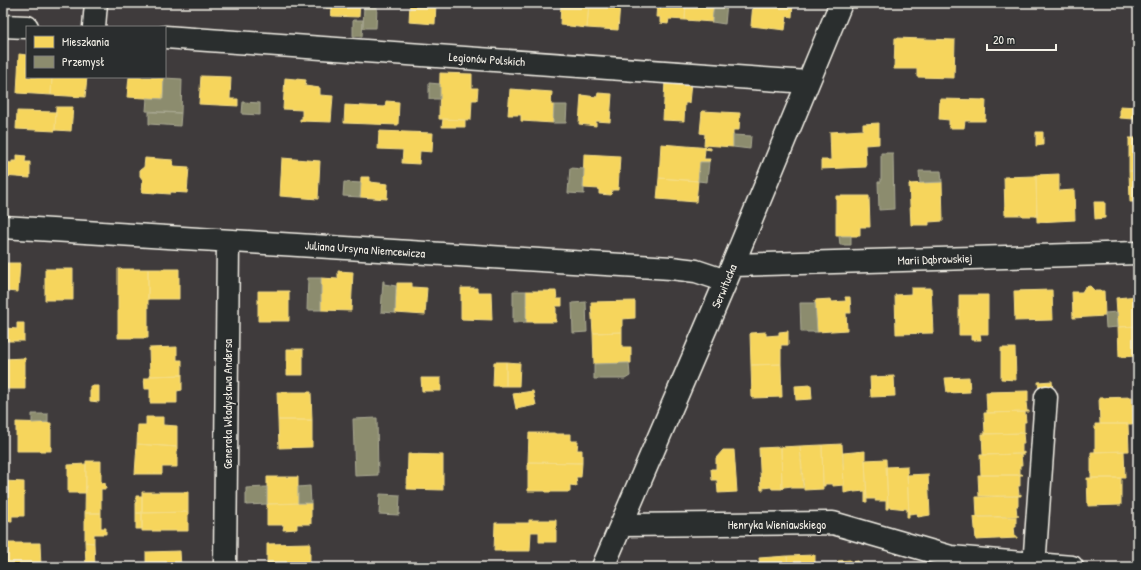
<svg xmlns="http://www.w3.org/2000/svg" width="1141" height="570" viewBox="0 0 1141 570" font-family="'Patrick Hand',sans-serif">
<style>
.homes{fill:#f6d55c;stroke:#f5dd86}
.industry{fill:#8c8c6e;stroke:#abaa93}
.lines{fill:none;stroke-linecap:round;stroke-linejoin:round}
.minor-casing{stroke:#f4f1e8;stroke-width:25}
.minor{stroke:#2a2d2e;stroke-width:22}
.labels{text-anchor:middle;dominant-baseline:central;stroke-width:4;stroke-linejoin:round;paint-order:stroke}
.street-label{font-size:12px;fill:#f4f1e8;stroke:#2a2d2e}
</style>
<rect width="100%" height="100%" fill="#3f3b3c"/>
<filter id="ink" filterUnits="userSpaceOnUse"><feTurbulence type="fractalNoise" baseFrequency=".025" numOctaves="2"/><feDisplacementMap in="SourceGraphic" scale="8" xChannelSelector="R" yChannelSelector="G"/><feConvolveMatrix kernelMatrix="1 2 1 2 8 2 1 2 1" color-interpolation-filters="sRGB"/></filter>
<g filter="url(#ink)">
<!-- homes -->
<path class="homes" d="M277 3H306V8L277 6Z
M326 3H360L359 17 331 16 332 8H326Z
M410 3H436L435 24 409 22Z
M561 3H589L587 28 560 25Z
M589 3H620L618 30 587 28Z
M657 3H686L685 20 669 19 668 24 660 23V17H656Z
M686 3H714L712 22 685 20Z
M753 3H793L792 17 787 16 785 30 751 26Z
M895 38 955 40 954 78 917 77V69H894Z
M19 54 27 55V77H52L51 95 17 93Z
M440 73 472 74V88H478L477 100H472L471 120 439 119Z
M201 76 231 77 230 99H238V106L199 104Z
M52 77H87L85 97 51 95Z
M129 77H164L163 99 127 97Z
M285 78 306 80 305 86 320 88V95L333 96 331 122 300 121V119H302V110L283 109Z
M665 80 691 83 689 103H685L684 121 663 120Z
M510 89 552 92 551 105H554L553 123 521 121V115H508Z
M598 93 612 94 610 122 596 121V126L579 124 581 95 597 97Z
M940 99 986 100 985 121H965L964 128H949V120L939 119Z
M386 101 399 102 398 125 344 123 345 105 385 107Z
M1120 106 1138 107V122H1134V119L1120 118Z
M56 107H73L71 131 55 130Z
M17 111 56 112 55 131 16 129Z
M702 111 740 113 739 130H733V147L704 145 705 134 700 133Z
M443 119 465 120V127H442Z
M879 123V144L865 145 866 167 821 169V160H831L830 132 863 130V124Z
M379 131 433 133 432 152 420 151 419 164 402 163 403 150 378 149Z
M1036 132H1043V145L1036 146Z
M1129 138H1138V171H1129Z
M661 144 711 148V150L705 149 704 159H710L709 162H700L698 181 659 178Z
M584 154 620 156 618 190H612L611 195 599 194V189L583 188Z
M17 155 26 156 25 162H30V178L3 176V162L12 163V161H17Z
M145 158 173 160V166L189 167 187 193 171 192 170 194 142 192 143 180 140 176V170L144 167Z
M282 158 320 161 318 199 280 196Z
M1129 171H1138V202H1130Z
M1059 174V191L1074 190 1075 220 1037 222 1036 175Z
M1035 175H1036L1037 217 1035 216H1023L1022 215H1005L1004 177 1035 176Z
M361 177H370V182L388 184 387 199 360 197Z
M659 178 698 181 696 202 657 199Z
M942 182 943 221 929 222V225H911L909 184Z
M836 196H869L870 227H860V236H836Z
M1094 202H1105V218L1095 219Z
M5 263H20L18 292 4 291 3 301V269H5Z
M45 269H73V300H45Z
M118 269H148V338H118Z
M148 269H179V299H148Z
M338 271 353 272 351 311 321 310V278L338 279Z
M397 283H412V287L427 288 425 315 395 313Z
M1090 286 1095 291H1104L1105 316 1073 318 1072 292H1082L1085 287Z
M461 288H477V292H491L492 320 461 319Z
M911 288H931L933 333 896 334 895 295 911 294Z
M1052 290 1053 320 1015 321 1014 291Z
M258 291H289V321H258Z
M526 291H556L557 299H562V306H556V322H526Z
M959 295H988V334H980L981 340H971V335H959Z
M1138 296V326L1118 327 1116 298Z
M845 297H850L851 313H846L847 330 817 332 815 300 831 299 832 302 846 301Z
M635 301V318L622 319V332L593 333 591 302Z
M17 323H24V341H4L5 328 17 329Z
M1138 326V356L1119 357 1118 327Z
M788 331V345H781V364L751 365 750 333 766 332V336L779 335V332Z
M622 332V347H631V363L594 364 593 333Z
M177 347V360H182V375L150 376 149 348Z
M1001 348H1015L1016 380 1001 379Z
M287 349H303V375H287Z
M25 358V389H3V359Z
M494 362H506V386H493Z
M506 362 520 363 519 386H506Z
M781 364 782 397 752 398 751 365Z
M182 375V390L177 391V403H150V389H145L144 378H149L150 376Z
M894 376 895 396 871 397 870 377Z
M969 377 970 392 947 393 945 378Z
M421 378H441V391H422Z
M1052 381 1053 391H1039L1038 382Z
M811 385 812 399 796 400 795 386Z
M90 386H99V402L90 401Z
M533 391 536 405 516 409 513 394Z
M1028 391V402H1026L1027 411H1029V412L987 413 986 392Z
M277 392H311L312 420H278Z
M1132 397 1133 424H1100L1099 398Z
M1025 412 1026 422H1024V432L1026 433 985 434 984 413Z
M146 417H163V425L177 426V447L137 444 138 425H146Z
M278 420H312V447L279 448Z
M16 422 51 423V451H16Z
M1095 424H1128L1129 451 1095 452Z
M529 433H554L556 434H571V441H578L577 450H582V463L528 462Z
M1023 433 1024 444H1022V453L1024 452V454L983 455 982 434Z
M137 444 177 447V467H162V474H135Z
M842 444 844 485 833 486V484H825V486H823L822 445Z
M822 445 823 489 804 490 800 446Z
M800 446 803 488H792V486L784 487 782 489 781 447Z
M781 447 782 489H772L771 487 763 488V490H761L759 448Z
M723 450H734L737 492 718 493 717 480H712L711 469H716V458Z
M865 451V460L867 502H865V491L854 492V491L844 493 843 453Z
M1124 451 1125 478H1091V452Z
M408 454 443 455V490L407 489Z
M1021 454 1022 465H1020V474H1022L1023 475H981L980 455Z
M886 459 888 507V509H886V501H875L876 499H867L865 460Z
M86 461H101V483H105L106 489H101V513H85Z
M528 462 582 463 581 477H576L577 486 570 485V492H546L545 491H528Z
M86 464V493H68V465Z
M907 466 909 517H907V509L888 507 886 467Z
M928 474 930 515 918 517 917 513 909 514 907 475Z
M978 475H1020V486H1018L1019 495 1021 494V496H979Z
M267 477H298V503L267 504Z
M1087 478H1121V505L1088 506Z
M3 481 24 482V516H12V521H3Z
M142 492H188V512L142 513Z
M136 496H142V513H136Z
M1018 496V506H1016L1017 516H1019L977 517 976 497Z
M311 503V524H297V529L283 530 284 525H267V504Z
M188 512V531H142V513Z
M85 513H101V528H106V534H94V543L85 542Z
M136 513H142V529H136Z
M974 517H1016V527H1014L1015 536H1017V538L976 540Z
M529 520H556V542H539V532H531L530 551H494L495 523H529Z
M85 542 94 543 95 567H86Z
M4 543H40L41 567H5Z
M310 543V564L267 565V544Z
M180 551 181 567H146V552Z
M815 555V567H788L787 556Z
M787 556 788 567H760L759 558Z
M850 560V562L858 561 859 567H838V561Z
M310 564V567H267V565Z"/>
<!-- industry -->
<path class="industry" d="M714 3H727L725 24 712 22Z
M364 6 377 7 376 28H363Z
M353 20H363L362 37 353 36Z
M164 78 182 79 181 113 146 111 147 98 163 99Z
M429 83 440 84V99H429Z
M243 102 260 103V115L242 114Z
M554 105H567L566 123H553Z
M149 112 181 113 180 126 149 124Z
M733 135 751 136 750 149 733 147Z
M881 153H893L894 209 879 210 878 182H881Z
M700 162H709L707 182 698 181Z
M570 168 584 169 583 188H584V194L568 193Z
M919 171H941L942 182 920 183Z
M344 182 361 183 360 197 343 196Z
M839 236H851V245H840Z
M308 278H321V310H307Z
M383 281H384V284L396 286 395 313 381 312Z
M513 291H526V322L513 323Z
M586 302 587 332 573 333 572 303Z
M800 303H815L817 332H801Z
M1117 312 1118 327 1106 328 1105 313Z
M629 363 630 376 625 379H594V364Z
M32 414H48V422L32 423Z
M377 418 378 475 355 476 353 419Z
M310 486 311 503H298V487Z
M267 487V504L246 505V488Z
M380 494 400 495 399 515 379 514Z"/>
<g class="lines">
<!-- minor casing -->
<g class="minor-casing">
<path id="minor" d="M3 26 27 27
M94 27 96 3
M165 37 808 82
M3 227 671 268 696 271 726 281
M733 265 1138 253
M621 525 833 523 951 557 1072 567
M225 567 228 241
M603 567 726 281 841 3
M1034 567 1046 397"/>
</g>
<!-- minor -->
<use href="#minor" class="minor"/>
</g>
</g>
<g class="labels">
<!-- street labels -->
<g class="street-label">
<text transform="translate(487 59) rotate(4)">Legionów Polskich</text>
<text transform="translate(365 249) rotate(4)">Juliana Ursyna Niemcewicza</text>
<text transform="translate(935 259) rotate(-2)">Marii Dąbrowskiej</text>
<text transform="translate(724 286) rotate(-67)">Serwitucka</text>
<text transform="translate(227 404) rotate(-90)">Generała Władysława Andersa</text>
<text x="777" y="524">Henryka Wieniawskiego</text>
</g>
</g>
<!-- margin -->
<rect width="1141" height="570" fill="none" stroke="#2a2d2e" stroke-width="16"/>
<rect x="8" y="8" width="1125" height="554" fill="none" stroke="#f4f1e8" stroke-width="1.5" filter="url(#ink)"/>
<!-- legend -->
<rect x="26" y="26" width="140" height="52" fill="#2a2d2e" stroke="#7b7b78"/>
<rect x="34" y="36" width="20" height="12" fill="#f6d55c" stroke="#7b7b78"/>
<text x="62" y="46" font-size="12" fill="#f4f1e8">Mieszkania</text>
<rect x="34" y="56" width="20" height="12" fill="#8c8c6e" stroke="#7b7b78"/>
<text x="62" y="66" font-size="12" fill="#f4f1e8">Przemysł</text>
<!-- scale -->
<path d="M987 44v6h69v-6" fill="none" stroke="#f4f1e8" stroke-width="2"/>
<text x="993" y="44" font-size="12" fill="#f4f1e8" stroke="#2a2d2e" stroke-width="3" paint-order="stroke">20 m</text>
</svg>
